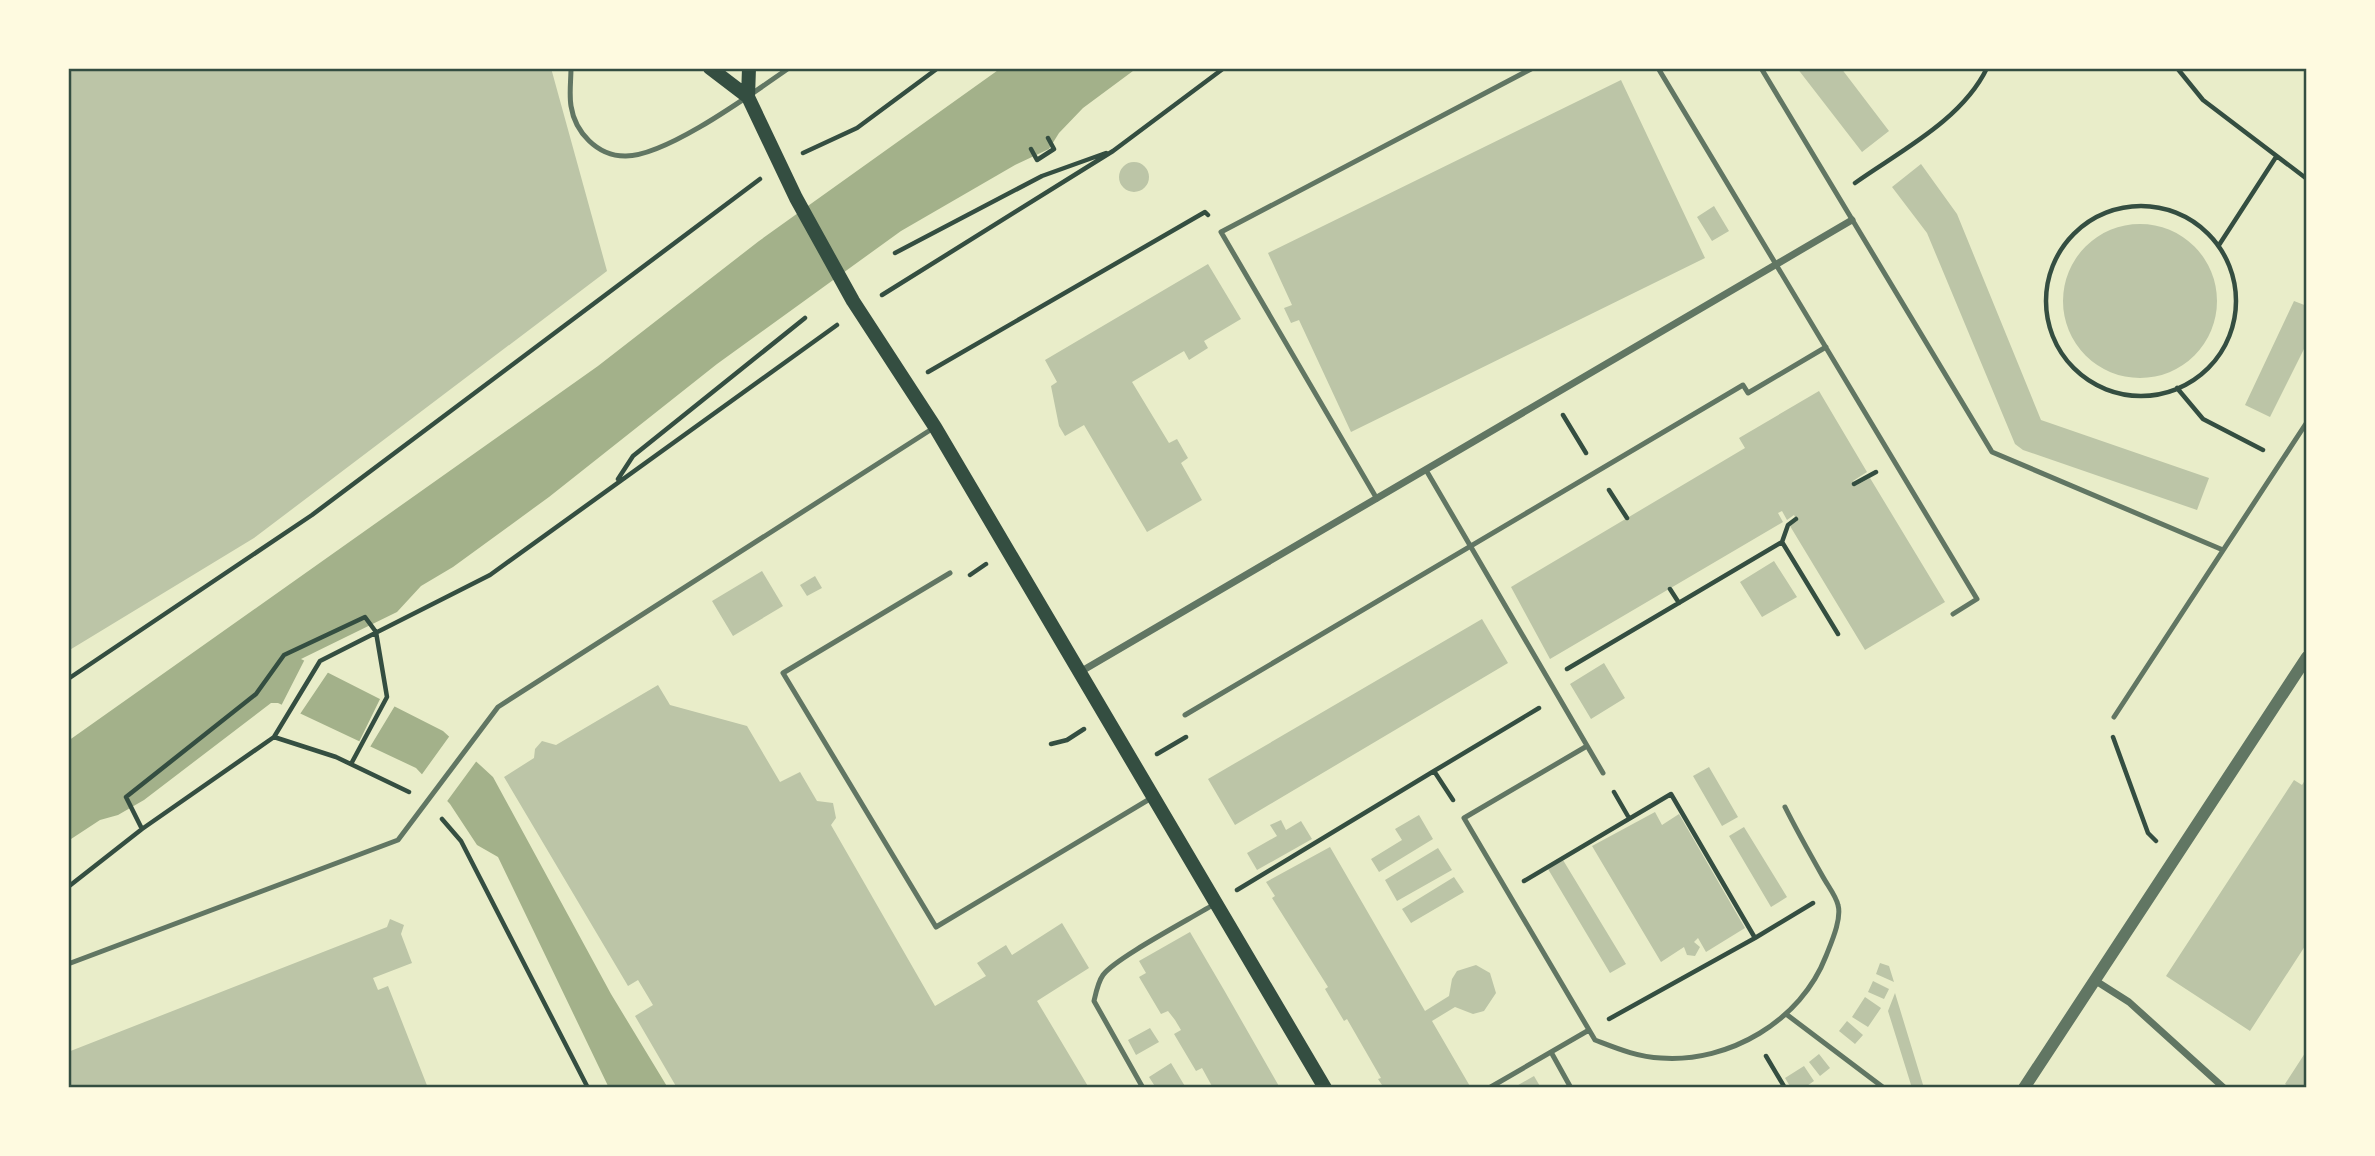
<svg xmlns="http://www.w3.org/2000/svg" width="2375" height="1156" viewBox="0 0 2375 1156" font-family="Lato,sans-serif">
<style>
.water{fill:#a3b18a}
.pier{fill:#e9edc9}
.building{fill:#bcc5a7}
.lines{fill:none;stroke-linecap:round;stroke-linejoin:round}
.path{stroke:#344e41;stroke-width:4.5}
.service{stroke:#617663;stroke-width:5}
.minor{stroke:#617663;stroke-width:7}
.tertiary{stroke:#617663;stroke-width:12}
.secondary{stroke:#344e41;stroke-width:14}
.neatline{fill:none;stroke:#344e41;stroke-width:2.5}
</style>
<rect width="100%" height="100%" fill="#e9edc9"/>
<!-- water -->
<path class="water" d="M1001 68H1137L1083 108 1059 133 1049 149 1015 165 901 231 717 364 549 497 453 567 421 586 397 612 301 659 443 731 493 777 611 994 668 1088H609L498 857 477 845 450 804 416 768 278 703H271L144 800 118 815 100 820 68 841V741L598 366 759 241Z"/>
<!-- pier -->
<path class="pier" d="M305 659 329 671 298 717 280 708Z
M381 697 396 704 370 747 359 742Z
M451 734 478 759 445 804 420 777Z"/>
<!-- building -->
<path class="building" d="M68 68H551L607 271 254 538 68 651Z
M1797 68H1841L1889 131 1862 152Z
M1621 80 1705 258 1351 432 1299 320 1291 323 1284 308 1292 305 1268 253Z
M1119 177a15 15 0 1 1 30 0a15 15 0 1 1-30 0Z
M1921 164 1957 214 2041 420 2209 478 2197 510 2023 450 2015 444 1927 233 1892 187Z
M1714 206 1729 231 1712 241 1697 217Z
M2063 301a77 77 0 1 1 154 0a77 77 0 1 1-154 0Z
M1208 264 1241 319 1204 341 1208 348 1189 360 1184 351 1132 382 1169 443 1177 439 1188 458 1181 463 1202 500 1147 532 1084 425 1065 436 1059 426 1051 386 1057 382 1045 360Z
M2294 301 2307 306V343L2270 417 2245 405Z
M1819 391 1867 472 1853 481 1855 486 1870 478 1945 602 1865 650 1790 526 1797 521 1794 515 1787 520 1782 511 1778 513 1783 522 1550 659 1511 587 1745 448 1739 438Z
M1774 561 1797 597 1762 617 1740 582Z
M762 571 783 606 733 636 712 601Z
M815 576 822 588 807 596 800 585Z
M1482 619 1508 663 1235 825 1208 779Z
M1604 663 1625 698 1591 719 1570 684Z
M658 685 670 705 747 726 780 782 800 772 817 801 833 803 836 818 831 825 935 1006 986 976 977 963 1006 945 1012 955 1062 923 1089 968 1037 1001 1089 1088H677L635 1016 653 1005 638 980 628 986 504 777 534 758 535 749 542 741 556 745Z
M1709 767 1738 817 1722 826 1693 776Z
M2307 777V943L2250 1031 2166 976 2294 780 2302 785Z
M1655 812 1662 825 1679 814 1745 928 1706 952 1698 938 1694 942 1700 947 1695 956 1687 955 1684 947 1661 962 1592 846Z
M1419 815 1433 839 1379 872 1371 859 1402 840 1395 829Z
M1281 820 1286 830 1301 821 1312 839 1257 870 1247 853 1277 836 1270 825Z
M1744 827 1787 897 1771 907 1729 836Z
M1330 847 1425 1011 1449 996 1452 979 1457 971 1476 965 1490 973 1496 993 1484 1011 1473 1014 1455 1007 1432 1021 1471 1088H1384L1378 1079 1381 1078 1347 1019 1344 1021 1325 989 1328 987 1272 898 1275 896 1266 882Z
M1438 848 1452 870 1397 901 1385 880Z
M1563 860 1626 964 1610 973 1548 869Z
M1454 877 1464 892 1411 923 1402 909Z
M390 919 404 925 401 934 412 963 373 978 378 990 388 986 428 1088H68V1052L387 927Z
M1190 932 1224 990 1280 1088H1213L1202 1068 1196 1071 1174 1034 1181 1030 1175 1020 1168 1011 1161 1014 1139 977 1146 973 1139 961Z
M1880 963 1889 966 1894 982 1876 974Z
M1873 981 1889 989 1884 999 1868 992Z
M1895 993 1924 1088H1912L1888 1011Z
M1865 997 1881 1008 1868 1027 1852 1017Z
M1847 1021 1863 1035 1855 1044 1839 1031Z
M1150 1028 1159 1042 1136 1055 1128 1040Z
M2307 1050V1088H2291L2285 1084Z
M1819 1054 1830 1068 1820 1076 1809 1062Z
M1171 1063 1186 1088H1156L1149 1077Z
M1804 1066 1814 1081 1804 1088H1791L1785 1078Z
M1534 1076 1541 1088H1513Z"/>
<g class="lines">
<!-- path -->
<path class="path" d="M2177 68 2203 100 2307 179
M1031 149 1037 160 1054 149 1048 138
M803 153 857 128 938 68
M1855 183C1900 151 1962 120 1987 68
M2046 301a95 95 0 1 1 190 0a95 95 0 1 1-190 0Z
M2219 245 2276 157
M895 253 1042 176 1106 153
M882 295 1113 151 1224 68
M928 372 1205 212 1208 215
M2177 388 2203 419 2263 450
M1563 415 1586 453
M618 479 633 456 805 318
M1854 484 1876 472
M1609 490 1627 518
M1782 542 1788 525 1796 519
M970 575 986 564
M1670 589 1679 603
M1567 669 1782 542 1838 634
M68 679 312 515 760 179
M274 737 336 757 409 792
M2113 737 2148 833 2156 841
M1051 744 1067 740 1084 729
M1157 754 1186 737
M1434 771 1539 708
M1614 792 1629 818
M442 819 461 841 588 1088
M142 829 126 797 256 694 284 655 365 617 376 632 387 697 351 764
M1524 881 1671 794 1755 938 1813 903
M68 887 142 829 274 737 320 661 490 575 837 325
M1237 890 1434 771 1453 800
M1609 1019 1755 938
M1766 1056 1785 1088"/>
<!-- service -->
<path class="service" d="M571 68C571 80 569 94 571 106 575 132 597 156 625 156 666 157 754 92 789 68
M1658 68 1977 599 1953 614
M1761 68 1992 452 2223 550
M1426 470 1603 773
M1377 499 1221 232 1533 68
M950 573 783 673 936 927 1153 797
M1185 715 1743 385 1748 393 1826 347
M2114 717 2307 422
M1587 746 1464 818 1595 1040C1616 1048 1637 1057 1661 1058 1729 1063 1801 1021 1826 956 1831 943 1842 919 1838 905 1836 896 1828 886 1823 877 1810 854 1797 831 1785 807
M68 964 398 840 498 707 935 427
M1786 1014 1884 1088
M1551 1052 1571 1088
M1143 1088 1094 1001C1096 992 1098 982 1103 975 1115 958 1194 917 1216 903
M1489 1088 1589 1030"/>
<!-- minor -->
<path class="minor" d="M1080 672 1852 220
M2096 981 2129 1002 2224 1088"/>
<!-- tertiary -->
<path class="tertiary" d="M2024 1088 2307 657"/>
<!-- secondary -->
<path class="secondary" d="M710 68 748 97
M749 68 748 97 796 198 853 301 935 427 1325 1088"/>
</g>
<!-- border -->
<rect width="2375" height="1156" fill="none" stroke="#fefae0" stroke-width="140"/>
<rect x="70" y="70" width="2235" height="1016" class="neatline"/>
</svg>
